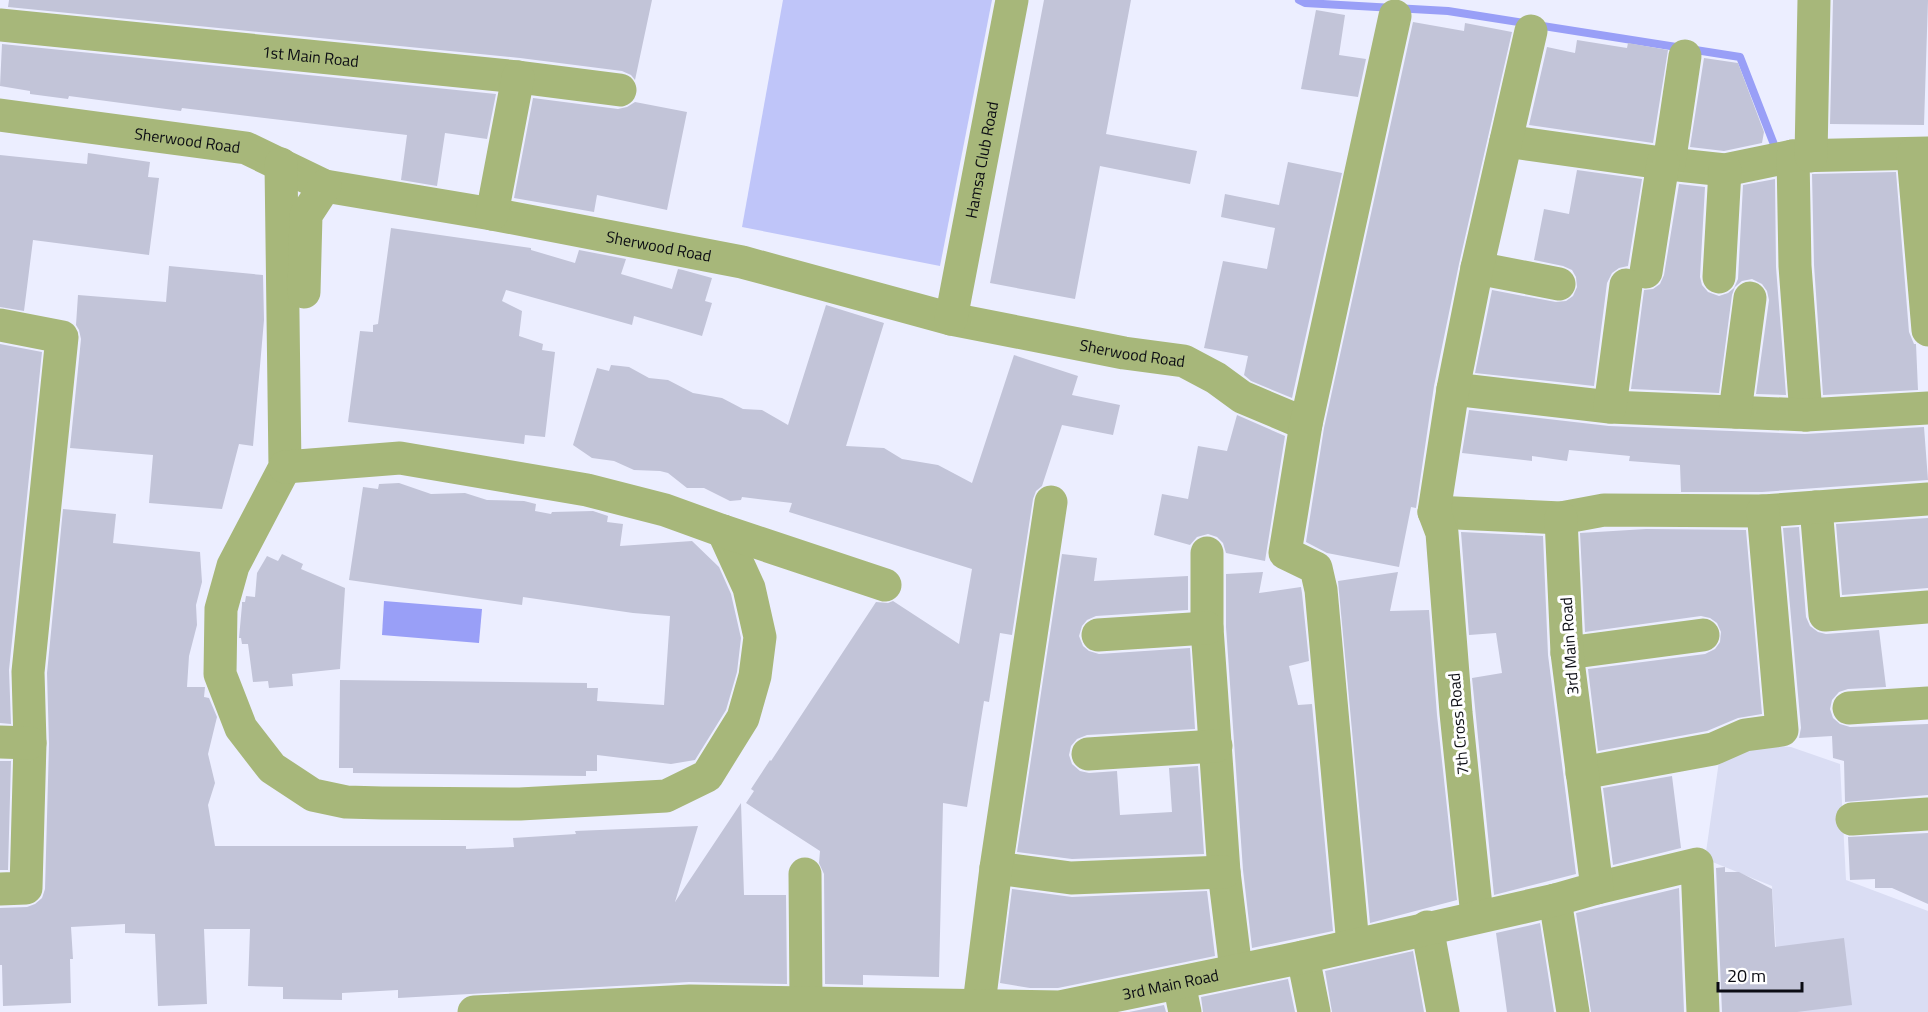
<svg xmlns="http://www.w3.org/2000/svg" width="1928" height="1012" viewBox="0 0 1928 1012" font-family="'Titillium Web',sans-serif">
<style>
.built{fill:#daddf3}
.green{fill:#bfc5f9}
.water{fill:#999ff7}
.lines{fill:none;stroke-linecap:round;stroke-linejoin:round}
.stream{stroke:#999ff7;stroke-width:8}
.building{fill:#c2c4d8}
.minor{stroke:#a7b77a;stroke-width:33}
.labels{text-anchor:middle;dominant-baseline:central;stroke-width:6;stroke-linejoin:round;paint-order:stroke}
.street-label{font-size:16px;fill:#0b0c13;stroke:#fff}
</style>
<rect width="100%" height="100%" fill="#eceeff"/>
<!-- built -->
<path class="built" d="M1750 745 1791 747 1840 764 1846 880 1928 911V1012H1780L1772 886 1705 859 1719 761Z"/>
<!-- green -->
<path class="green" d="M783 0H992L940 266 742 227Z"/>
<!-- water -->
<path class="water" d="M384 601 482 609 479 643 382 635Z"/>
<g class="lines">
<!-- stream -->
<path class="stream" d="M1299 0 1305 3 1448 11 1740 57 1775 147"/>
</g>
<!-- building -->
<path class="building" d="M9 0H652L635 80 631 75 622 71 520 58 8 7Z
M1044 0H1131L1106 134 1197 151 1190 184 1100 166 1075 299 990 283Z
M1833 0H1928L1924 125 1830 124Z
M1316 10 1345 15 1339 55 1366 59 1358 97 1301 89Z
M1413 22 1464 31 1465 23 1512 32 1459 264 1434 386 1416 508 1411 507 1399 567 1327 553 1306 542 1324 428Z
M1577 40 1627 48 1628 43 1668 50 1653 143 1529 125 1547 47 1575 53Z
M2 44 496 94 487 139 445 133 437 186 401 180 407 135 182 108 181 111 69 96 68 99 30 94V91L0 86Z
M1704 58 1738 63 1764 132 1762 143 1724 151 1690 147Z
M533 98 618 109 627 107 635 102 687 112 667 210 597 195 594 212 514 198Z
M88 153 150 162 148 177 159 178 149 255 33 240 24 311 0 307V155L87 164Z
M1288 162 1342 173 1292 398 1251 381 1244 375 1248 356 1204 348 1223 261 1267 269 1275 228 1221 217 1225 194 1279 205Z
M1577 170 1642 179 1628 266 1619 268 1612 273 1607 283 1594 386 1475 373 1492 290 1556 302 1566 301 1573 296 1577 287 1576 277 1572 270 1563 266 1534 260 1544 209 1569 214Z
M1896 172 1909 332 1914 344H1916L1918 390 1823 395 1814 265 1812 174Z
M1775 179 1776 267 1786 395 1756 394 1769 300 1767 291 1762 284 1752 279 1742 281 1735 287 1732 295 1719 393 1631 389 1644 290 1653 289 1660 284 1664 275 1679 184 1705 187 1700 277 1702 285 1708 292 1719 296 1728 293 1734 288 1738 279 1743 185Z
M391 228 531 248V250L575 263 579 250 626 259 621 274 672 289 678 269 683 270 712 278 705 301 712 303 702 336 634 316 632 325 506 290 502 301 522 311 519 336 543 344 542 350 555 352 545 437 525 435 524 444 348 422 360 331 373 332V325L378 324Z
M169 266 263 275 264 320 253 446 239 444 222 509 149 503 153 455 70 448 81 339 79 330 76 325 78 295 166 302Z
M826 305 884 323 846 446 884 448 902 459 938 465 972 483 1014 355 1078 376 1072 395 1120 405 1113 435 1062 425 1042 486 1036 491 1033 499 1012 635 1000 633 989 702 984 701 967 807 943 803 939 977 863 975V985L825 984 824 874 819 863 820 851 746 803 754 791 751 789 770 760 771 761 876 602 888 603 893 601 959 644 972 569 789 512 792 503 742 497 741 500 730 501 704 488H687L668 473 660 471 634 470 614 461 592 458 573 445 597 368 609 371 611 365 629 367 649 378 668 380 693 393 722 398 743 409 762 410 788 425Z
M0 344 42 352 9 670 11 724 0 723Z
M1469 410 1609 426 1805 434 1924 427 1928 480 1762 492H1681L1680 465 1629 461 1630 456 1569 450 1567 461 1532 456V461L1462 453Z
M1237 415 1285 436 1265 561 1226 553 1223 543 1217 537 1208 534 1197 537 1190 545 1154 535 1162 494 1188 499 1198 446 1227 451Z
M399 483 431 494 465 493 487 500 524 501 536 504 535 511 551 514 552 512 593 511 608 516 607 522 623 524 620 546 692 541 719 567 731 594 741 638 737 672 726 710 695 760 671 764 597 755V771H586V776L353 773V768H339L340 680 587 683V688H598L597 701 664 705 670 616 633 613 523 597 522 605 349 580 363 487 378 489 379 484Z
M63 509 116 514 113 543 200 552 202 582 196 605 197 625 189 656 187 687H205L204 697 209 698 217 717 208 754 215 783 208 805 215 846H466V849L514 847 513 838 576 834 575 831 698 826 675 902 741 803 744 895H786L787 984 689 982 398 998V990L342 993V1000L283 999V987L248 986 250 929H204L207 1004 158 1006 155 934 125 933V924L71 927 73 959H70L71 1003 3 1006 2 965H0V908L27 907 35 904 42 898 45 889 49 744 47 673Z
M1928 518V588L1842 595 1836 524Z
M1799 527 1806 617 1810 626 1818 632 1826 634 1879 630 1886 687 1848 689 1839 692 1832 700 1830 709 1833 718 1840 724 1850 727 1928 724V795L1845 802 1844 761 1833 758 1832 736 1799 738 1801 728 1783 528Z
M1646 529 1746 530 1762 714 1738 718 1707 731 1598 751 1588 669 1705 654 1715 649 1720 642 1721 632 1717 623 1710 618 1701 616 1585 632 1580 533Z
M1461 532 1543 536 1548 655 1576 874 1494 895 1472 678 1502 673 1496 633 1469 635Z
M282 554 303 564 301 569 345 588 340 669 292 674 293 686 269 688 268 681 253 682 248 644H242L241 638H239L242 605V602H245L246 596 255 597 257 573 267 556 278 561Z
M1062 554 1097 558 1094 581 1188 576V610L1096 616 1087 620 1082 626 1079 636 1083 646 1089 651 1099 654 1190 648 1195 729 1087 735 1077 739 1071 746 1069 755 1072 764 1080 771 1089 773 1117 771 1120 815 1172 812 1169 768 1198 766 1204 854 1072 859 1017 852Z
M1263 572 1259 593 1301 587 1302 593 1309 661 1289 666 1298 705 1312 704 1333 931 1252 948 1243 870 1226 627V574Z
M1398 572 1390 611 1429 610 1437 715 1457 900 1370 923 1338 581Z
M0 761H11L8 870H0Z
M1672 776 1681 848 1613 865 1603 788Z
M1928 833V904L1892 888H1875V879L1850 880 1848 837Z
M1725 867V872H1739L1772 889 1775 947 1844 938 1852 1005 1797 1012H1722L1716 868Z
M1679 888 1684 1012H1591L1576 913Z
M1012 889 1072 897 1207 891 1215 956 1058 988H1030L1000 983Z
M1540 923 1554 1012H1507L1496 933Z
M1413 951 1424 1012H1332L1325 971Z
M1288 979 1295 1012H1203L1201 997Z
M1164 1005 1166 1012H1129Z"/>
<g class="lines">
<!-- minor -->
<g class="minor">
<path id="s1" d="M0 25 518 77 620 90"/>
<path id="s2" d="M0 115 246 148 325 186 492 214 742 262 951 319 1124 353 1184 361 1216 378 1242 397 1306 424"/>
<path d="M1506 141 1669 164 1725 170 1793 156 1928 153"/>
<path d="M1913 155 1928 330"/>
<path d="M1793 156 1795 266 1806 415"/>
<path d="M1811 156 1814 0"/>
<path d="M281 164 285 467 233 566 221 609 220 674 241 728 272 768 313 795 346 802 382 803 520 804 666 796 707 776 743 718 755 676 760 637 749 588 723 531"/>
<path d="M1669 164 1685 56"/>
<path d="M492 214 518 77"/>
<path d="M1477 268 1559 284"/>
<path d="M1646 272 1663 163"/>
<path d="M1719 277 1725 170"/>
<path d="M304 292 306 215 325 186"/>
<path id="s3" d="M951 319 1012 0"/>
<path d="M0 325 62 337 28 672 30 743 26 888 0 889"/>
<path d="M1453 389 1610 407 1806 415 1928 408"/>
<path d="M1610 407 1626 285"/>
<path d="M1735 412 1750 298"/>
<path d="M285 467 400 458 587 490 665 510 723 531 885 585"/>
<path d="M1816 507 1825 615 1928 607"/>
<path d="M1434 512 1561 518 1604 510 1763 511 1928 499"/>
<path d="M1207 553V628L1224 872 1236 970"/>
<path d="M1098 635 1207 628"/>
<path d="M1567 653 1703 635"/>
<path d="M1849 708 1928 703"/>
<path d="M0 742 30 743"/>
<path d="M1088 754 1216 746"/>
<path d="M1582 773 1713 749 1745 735 1782 730 1763 511"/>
<path d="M1852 819 1928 814"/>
<path d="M996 868 1071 878 1224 872"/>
<path d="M805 874 806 1002"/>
<path d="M1597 888 1697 864 1703 1012"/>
<path d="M1555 900 1573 1012"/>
<path d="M1477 916 1456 713 1442 533 1434 512 1453 389 1477 268 1531 31"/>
<path d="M1427 927 1443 1012"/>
<path d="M1353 945 1321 590 1316 568 1285 553 1306 424 1395 16"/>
<path d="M1303 957 1314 1012"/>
<path d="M1179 983 1185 1012"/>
<path d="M979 1004 996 868 1051 502"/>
<path id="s4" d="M474 1012 690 1001 1060 1007 1303 957 1555 900 1597 888 1567 653 1561 518"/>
</g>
</g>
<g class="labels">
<!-- street labels -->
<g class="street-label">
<text stroke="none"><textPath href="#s1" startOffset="312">1st Main Road</textPath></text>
<text stroke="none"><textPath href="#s2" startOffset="189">Sherwood Road</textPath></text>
<text stroke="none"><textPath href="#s3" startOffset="162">Hamsa Club Road</textPath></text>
<text stroke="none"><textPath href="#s2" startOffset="675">Sherwood Road</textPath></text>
<text stroke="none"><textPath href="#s2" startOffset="1161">Sherwood Road</textPath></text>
<text transform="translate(1569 646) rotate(-94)">3rd Main Road</text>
<text transform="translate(1458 724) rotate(-95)">7th Cross Road</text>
<text stroke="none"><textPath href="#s4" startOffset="699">3rd Main Road</textPath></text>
</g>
</g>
<!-- scale -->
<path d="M1718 982v9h84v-9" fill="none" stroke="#0b0c13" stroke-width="3"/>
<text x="1727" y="982" font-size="18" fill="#0b0c13" stroke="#ffffff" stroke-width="4.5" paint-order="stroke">20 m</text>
</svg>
